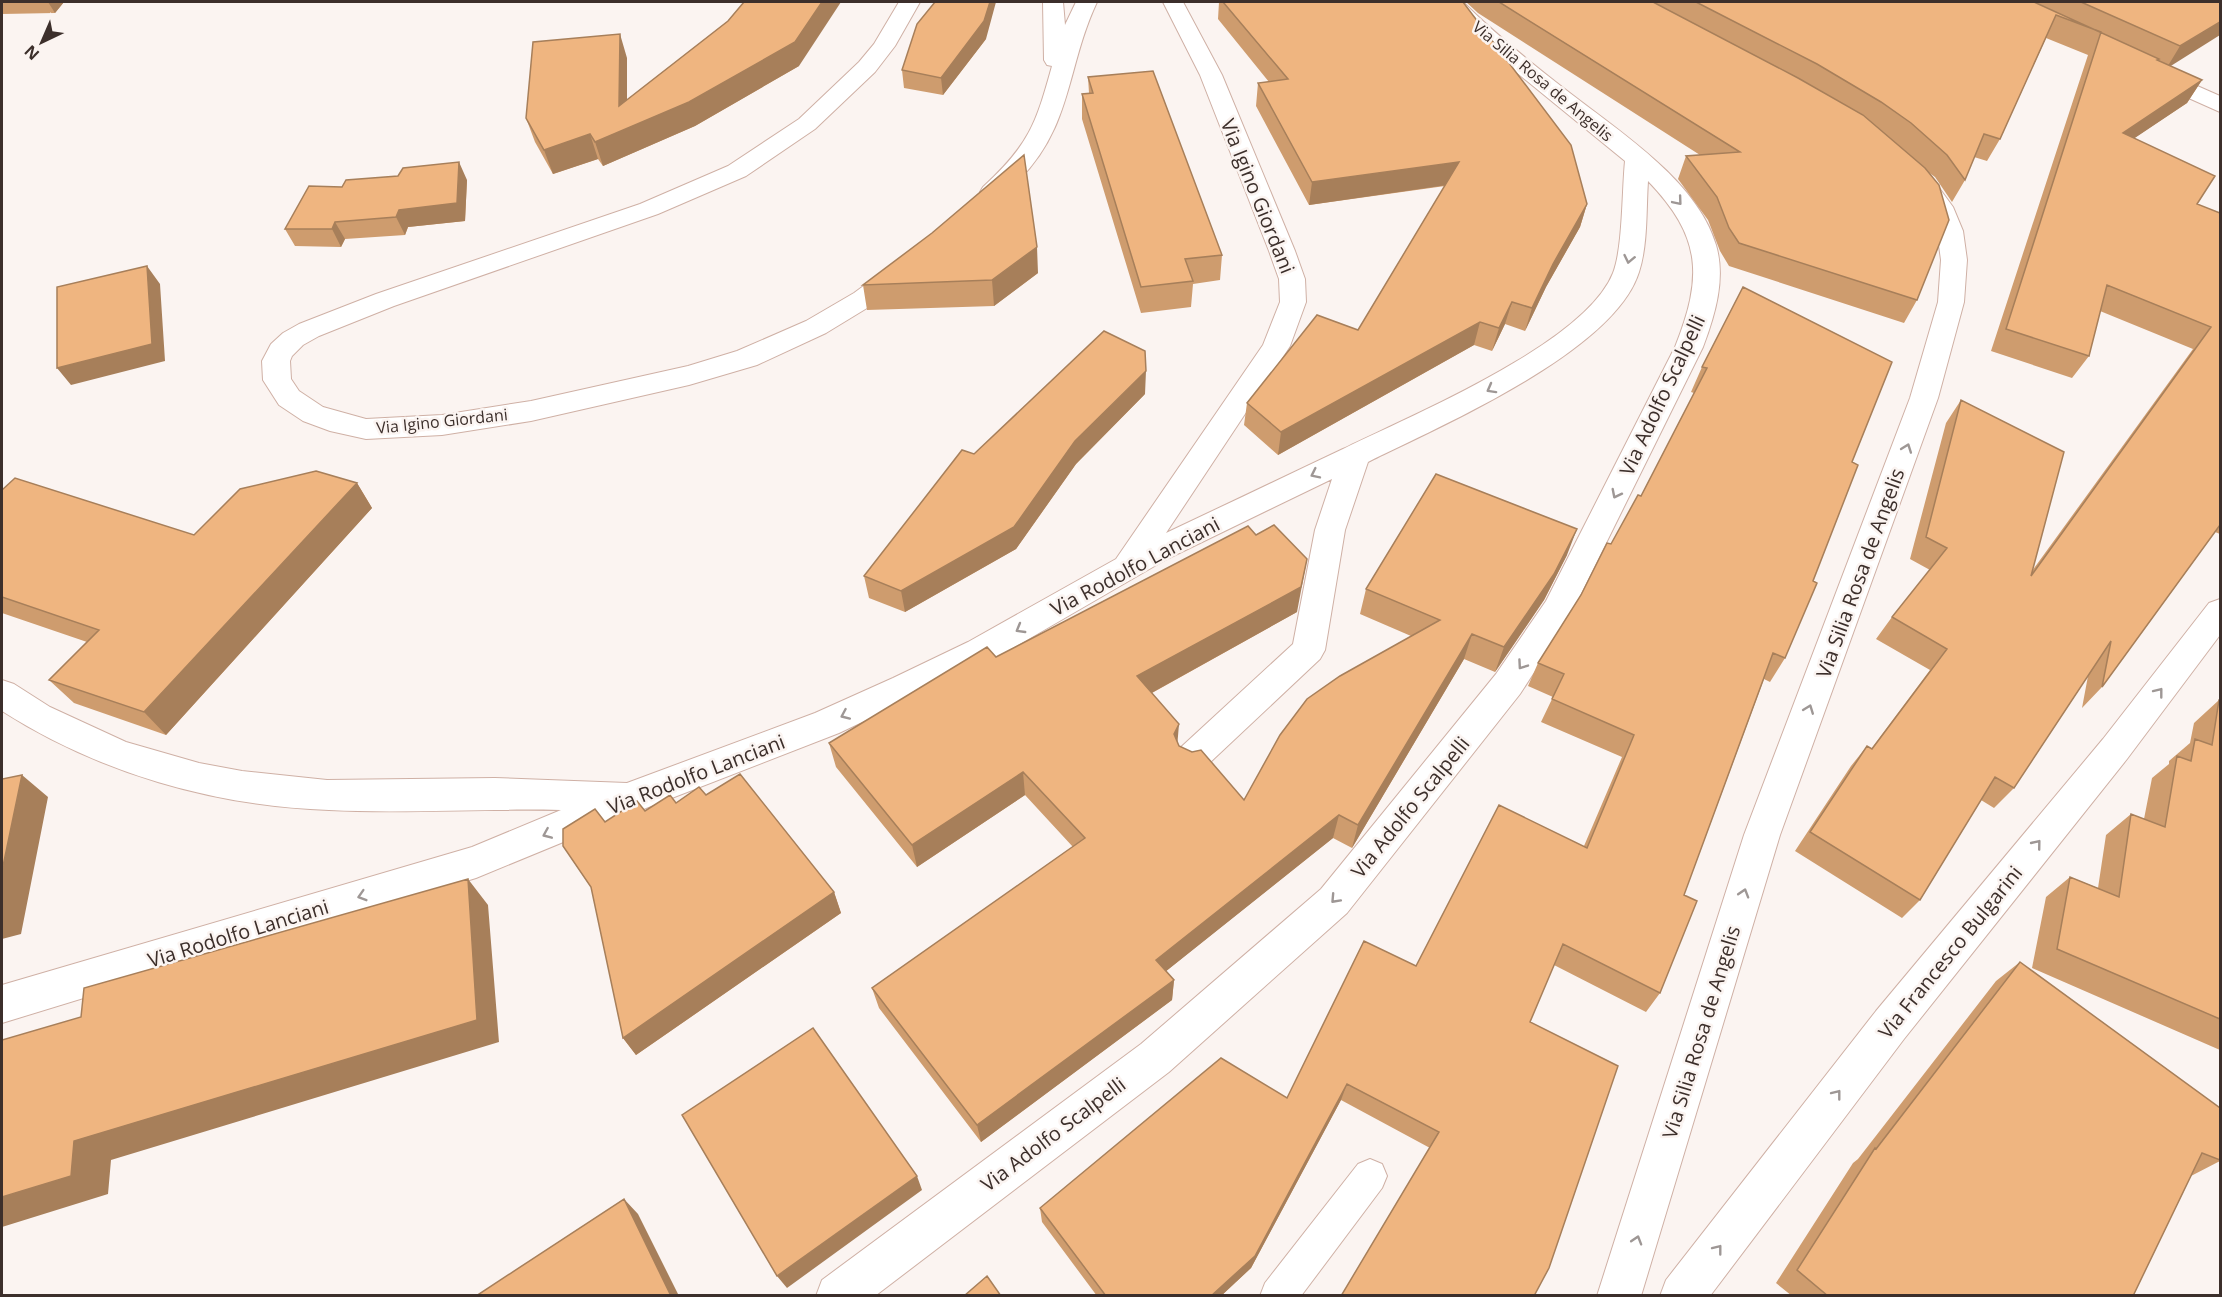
<svg xmlns="http://www.w3.org/2000/svg" width="2222" height="1297" viewBox="0 0 2222 1297" font-family="'Open Sans',sans-serif">
<style>
.lines{fill:none;stroke-linecap:round;stroke-linejoin:round}
.service-casing{stroke:#cfb0a5;stroke-width:2}
.minor-casing{stroke:#cfb0a5;stroke-width:2}
.service{fill:#fff;fill-rule:evenodd}
.minor{fill:#fff;fill-rule:evenodd}
.wall{fill:#ce9c6e}
.shaded-wall{fill:#a77f5a}
.building{fill:#efb580;stroke:#a77f5a;stroke-width:1.5}
.oneway{stroke:#9e9795}
.labels{text-anchor:middle;dominant-baseline:central;stroke-width:5;stroke-linejoin:round;paint-order:stroke}
.far-street-label{font-size:16px;fill:#3c2f2b;stroke:#fbf4f1}
.street-label{font-size:20px;fill:#3c2f2b;stroke:#fbf4f1}
</style>
<rect width="100%" height="100%" fill="#fbf4f1"/>
<g class="lines">
<!-- service casing -->
<g class="service-casing">
<path id="service" d="M1370 1159 1382 1164 1387 1176 1382 1188 1301 1296H1260L1265 1283 1358 1164Z"/>
</g>
<!-- minor casing -->
<g class="minor-casing">
<path id="minor" d="M899 2H920L895 46 875 72 815 129 746 176 658 214 394 306 319 336 303 345 292 356 290 361 291 379 299 391 323 407 366 419 442 415 531 401 688 366 737 351 806 321 854 293 892 265 901 263 910 265 914 271 910 277 872 305 826 333 757 365 689 385 531 421 442 435 366 439 330 431 303 421 279 405 263 380 262 361 271 344 283 333 299 324 376 294 640 204 728 166 799 119 859 62 874 44Z
M1043 2H1063L1065 25 1076 2H1097C1066 68 1073 126 1018 181 1007 192 1000 201 983 197L980 192 983 187C1029 145 1036 124 1052 66L1047 65 1044 60Z
M1163 2H1183L1222 75 1295 251 1305 279 1306 302 1290 346 1166 533C1225 505 1284 477 1343 449 1410 416 1585 344 1613 273 1623 248 1622 190 1625 161L1494 54 1460 23 1441 2H1463C1495 34 1530 62 1566 90 1617 130 1697 180 1716 245 1726 279 1715 315 1703 347L1569 618 1520 694 1347 913 1169 1072 875 1296H816L822 1280 1141 1044 1321 889 1496 674 1546 601 1675 347C1703 277 1702 237 1648 181 1646 210 1648 244 1639 272 1614 352 1440 426 1368 462L1345 530 1325 650 1320 659 1203 769 1191 774 1179 769 1174 759 1179 749 1293 644 1315 530 1332 479 1165 560 992 660 839 733 646 808 476 878 2 1023V985L472 847 561 810C483 808 406 814 329 810 214 806 99 773 2 711V680L14 684 50 707 126 742 199 763 242 771 327 780 495 778 627 783 815 713 893 678 968 642 1116 559 1263 345 1280 302 1279 279 1269 251 1200 75Z
M2154 67 2220 96V112L2146 79 2143 74 2146 69Z
M1925 179 1934 181 1953 207 1963 231 1967 260 1964 302 1938 398 1780 835 1641 1296H1597L1744 835 1910 398 1938 302 1941 260 1937 231 1928 207 1913 186 1916 181Z
M2220 599V635L2127 759 1904 1039 1710 1296H1660L1666 1280 1876 1011 2103 739 2209 603Z"/>
</g>
<!-- service -->
<use href="#service" class="service"/>
<!-- minor -->
<use href="#minor" class="minor"/>
</g>
<!-- wall -->
<path class="wall" d="M2 2H64L55 13 2 14Z
M1219 2H1223L1587 204 1580 227 1546 287 1525 331 1505 324 1492 351 1474 345 1278 455 1244 425 1247 403 1358 330 1445 186 1309 205 1256 106 1258 83 1269 82 1218 19Z
M1466 2H2220L2170 66 2202 80 2187 103 2134 138 2197 204 2220 213V534L2215 532 2102 687 2082 708 2088 676 2014 788 1994 808 1981 800 1920 900 1902 918 1795 851 1851 766 1867 746 1871 749 1930 670 1876 639 1892 617 1930 570 1910 559 1946 423 1961 400 2032 571 2193 349 2100 311 2089 356 2072 378 1991 351 2088 55 2046 38 2000 139 1987 161 1974 157 1965 180 1952 202 1935 177 1928 172 1917 300 1904 323 1729 266 1720 251 1708 220 1678 179 1686 156 1700 155 1478 13Z
M728 21 799 66 695 126 603 166 598 159 553 174 535 142 526 118 627 58V100Z
M986 39 943 95 904 88 902 70Z
M1088 77 1222 255 1220 280 1193 284 1191 307 1141 313 1082 119V94L1089 93Z
M467 180 465 221 408 227 405 235 345 239 341 247 295 246 285 229 342 187Z
M1038 273 994 306 867 310 863 285Z
M1743 287 1852 462 1785 658 1770 682 1764 679 1684 895 1660 993 1646 1012 1554 965 1430 1148 1341 1100 1251 1268 1221 1296H1097L1042 1222 1040 1208 1287 1098 1416 966 1584 846 1622 757 1541 722 1553 697 1528 686 1538 663 1581 595 1641 496 1694 393 1691 392 1702 367Z
M1145 394 1076 464 1016 549 905 612 869 598 864 576 974 454Z
M357 483 372 508 166 735 74 703 49 680 87 642 2 613V490L194 535Z
M1567 555 1544 600 1495 672 1464 659 1352 848 1333 838 1166 971 1174 980 1172 1000 981 1142 879 1008 872 988 1073 847 1025 795 917 867 836 767 829 743 996 657 1297 612 1152 693 1179 746 1244 800 1411 636 1360 614 1366 589Z
M2219 700H2220V1050L2032 968 2046 897 2070 877 2098 888 2106 835 2131 814 2144 819 2152 778 2169 764V761L2190 743 2194 723Z
M706 795 834 892 841 913 636 1055 623 1038 592 889 563 846 605 822Z
M2020 962 2220 1108V1161L2191 1176 2133 1296H1792L1776 1283 1853 1163 1858 1159 1996 981Z"/>
<!-- shaded-wall -->
<path class="shaded-wall" d="M48 2H64L55 13Z
M822 2H841L799 66 695 126 603 166 595 142 619 106 620 34 627 58V128Z
M990 2H996L986 39 943 95 941 78Z
M2220 22V35L2166 69 2180 46Z
M2202 80 2187 103 2108 156 2123 133Z
M590 134 598 159 553 174 544 150Z
M459 162 467 180 465 221 408 227 405 235 396 217 399 210Z
M1459 162 1454 184 1309 205 1312 182Z
M1587 204 1580 227 1546 287 1525 331 1532 308 1553 264Z
M335 222 345 239 341 247 332 229Z
M1037 247 1038 273 994 306 992 280Z
M147 266 160 284 165 361 71 385 57 368Z
M1512 302 1505 324 1492 351 1499 328Z
M1480 322 1474 345 1278 455 1281 432Z
M1146 371 1145 394 1076 464 1016 549 905 612 901 591 1075 441Z
M357 483 372 508 166 735 144 712Z
M1577 529 1567 555 1544 600 1495 672 1504 647Z
M1307 559 1297 612 1137 701V676Z
M1472 634 1464 659 1352 848 1358 825Z
M1179 724 1177 748 1174 734Z
M1023 772 1025 795 917 867 912 845Z
M22 775 48 797 21 934 2 939V871Z
M1339 815 1333 838 1155 980 1156 960Z
M468 879 488 905 499 1042 111 1160 108 1194 2 1227V1197L74 1141Z
M834 892 841 913 636 1055 623 1038Z
M1174 980 1172 1000 981 1142 977 1125Z
M1347 1084 1341 1100 1251 1268 1221 1296H1211Z
M917 1176 922 1190 787 1288 777 1276Z
M624 1199 638 1214 679 1296H671Z"/>
<!-- building -->
<path class="building" d="M744 2H822L795 42 689 102 595 142 590 134 544 150 526 118 533 42 620 34 619 106 728 21Z
M935 2H990L984 21 941 78 902 70 917 24Z
M1223 2H1463L1571 145 1587 204 1553 264 1532 308 1512 302 1499 328 1480 322 1281 432 1247 403 1317 315 1358 330 1459 162 1312 182 1258 83 1288 79Z
M1499 2H1653L1798 78 1863 115 1925 168 1939 185 1949 220 1917 300 1739 243 1729 228 1717 197 1686 156 1740 152Z
M1696 2H2034L2159 59 2157 60 2202 80 2123 133 2215 176 2197 204 2220 213V525L2102 687 2111 641 2014 788 1995 777 1920 900 1810 832 1867 746 1872 749 1947 649 1892 617 1947 548 1926 537 1961 400 2064 452 2031 576 2211 327 2107 285 2089 356 2006 329 2101 32 2056 15 2000 139 1984 134 1965 180 1947 155 1911 123 1881 102 1817 64Z
M2081 2H2220V22L2180 46Z
M1153 71 1222 255 1185 259 1193 281 1141 287 1082 94 1093 93 1088 77Z
M1024 155 1037 247 992 280 863 285 932 233Z
M459 162 457 203 399 210 396 217 335 222 332 229H285L309 186 342 187 346 180 398 176 403 168Z
M147 266 152 344 57 368V287Z
M1743 287 1892 362 1852 462 1858 465 1813 581 1817 583 1785 658 1773 653 1684 895 1697 901 1660 993 1563 944 1530 1022 1618 1066 1549 1268 1534 1296H1341L1439 1132 1347 1084 1255 1256 1211 1296H1106L1040 1208 1221 1058 1287 1098 1364 941 1416 966 1499 805 1587 848 1634 735 1552 699 1564 674 1538 663 1581 595 1607 543 1611 544 1638 495 1641 496 1707 368 1702 367Z
M1104 331 1145 351 1146 371 1075 441 1014 527 901 591 864 576 962 450 974 454Z
M316 471 357 483 144 712 49 680 99 630 2 597V490L15 478 194 535 240 489Z
M1436 474 1577 529 1554 574 1504 647 1472 634 1358 825 1339 815 1156 960 1174 980 977 1125 872 988 1085 838 1023 772 912 845 829 743 987 647 996 657 1248 526 1256 535 1274 525 1307 559 1301 587 1137 676 1179 724 1174 734 1179 746 1192 752 1201 750 1244 800 1280 735 1307 699 1340 676 1440 620 1366 589Z
M2219 700H2220V1019L2057 949 2070 877 2119 897 2131 814 2165 827 2177 756 2191 761 2195 739 2212 745Z
M740 774 834 892 623 1038 591 887 563 846V829L595 809 605 822 637 801 645 811 670 795 676 803 699 787 706 795Z
M22 775 2 871V779Z
M468 879 477 1020 74 1141 71 1176 2 1197V1040L81 1017 84 988Z
M2020 962 2220 1108V1160L2202 1153 2133 1296H1828L1797 1270 1875 1148 1876 1149Z
M813 1028 917 1176 777 1276 682 1115Z
M624 1199 671 1296H476Z
M987 1276 1001 1296H964Z"/>
<!-- one-way arrows -->
<defs><path id="oneway-chevron" d="M-2-3.5L2.5 0L-2 3.5" fill="none" stroke-width="1.6" stroke-linecap="round" stroke-linejoin="round" transform="scale(1.5)"/></defs>
<g class="oneway">
<use href="#oneway-chevron" transform="translate(1678 201) rotate(50)"/>
<use href="#oneway-chevron" transform="translate(1629 259) rotate(102)"/>
<use href="#oneway-chevron" transform="translate(1491 389) rotate(151)"/>
<use href="#oneway-chevron" transform="translate(1907 448) rotate(-70)"/>
<use href="#oneway-chevron" transform="translate(1315 474) rotate(154)"/>
<use href="#oneway-chevron" transform="translate(1616 494) rotate(117)"/>
<use href="#oneway-chevron" transform="translate(1020 629) rotate(150)"/>
<use href="#oneway-chevron" transform="translate(1522 665) rotate(125)"/>
<use href="#oneway-chevron" transform="translate(2159 692) rotate(-52)"/>
<use href="#oneway-chevron" transform="translate(1809 709) rotate(-69)"/>
<use href="#oneway-chevron" transform="translate(845 715) rotate(156)"/>
<use href="#oneway-chevron" transform="translate(547 834) rotate(157)"/>
<use href="#oneway-chevron" transform="translate(2037 844) rotate(-51)"/>
<use href="#oneway-chevron" transform="translate(1744 893) rotate(-73)"/>
<use href="#oneway-chevron" transform="translate(362 896) rotate(163)"/>
<use href="#oneway-chevron" transform="translate(1335 899) rotate(133)"/>
<use href="#oneway-chevron" transform="translate(1837 1094) rotate(-52)"/>
<use href="#oneway-chevron" transform="translate(1637 1240) rotate(-73)"/>
<use href="#oneway-chevron" transform="translate(1718 1249) rotate(-52)"/>
</g>
<g class="labels">
<!-- far-street labels -->
<g class="far-street-label">
<text transform="translate(1543 81) rotate(40)">Via Silia Rosa de Angelis</text>
<text transform="translate(442 421) rotate(-6)">Via Igino Giordani</text>
</g>
<!-- street labels -->
<g class="street-label">
<text transform="translate(1258 196) rotate(68)">Via Igino Giordani</text>
<text transform="translate(1662 395) rotate(-65)">Via Adolfo Scalpelli</text>
<text transform="translate(1135 566) rotate(-28)">Via Rodolfo Lanciani</text>
<text transform="translate(1860 573) rotate(-70)">Via Silia Rosa de Angelis</text>
<text transform="translate(696 774) rotate(-21)">Via Rodolfo Lanciani</text>
<text transform="translate(1410 807) rotate(-51)">Via Adolfo Scalpelli</text>
<text transform="translate(238 933) rotate(-17)">Via Rodolfo Lanciani</text>
<text transform="translate(1950 952) rotate(-51)">Via Francesco Bulgarini</text>
<text transform="translate(1701 1032) rotate(-73)">Via Silia Rosa de Angelis</text>
<text transform="translate(1053 1134) rotate(-37)">Via Adolfo Scalpelli</text>
</g>
</g>
<!-- border -->
<rect width="2222" height="1297" fill="none" stroke="#3c2f2b" stroke-width="6"/>
<!-- north arrow -->
<g transform="translate(42 42) rotate(224)" stroke="#fbf4f1" stroke-width="4.5" paint-order="stroke">
<path d="M0-4.5L10 22L0 15L-10 22Z" fill="#3c2f2b"/>
<text y="-9" font-size="16" font-weight="bold" text-anchor="middle" fill="#3c2f2b">N</text>
</g>
</svg>
